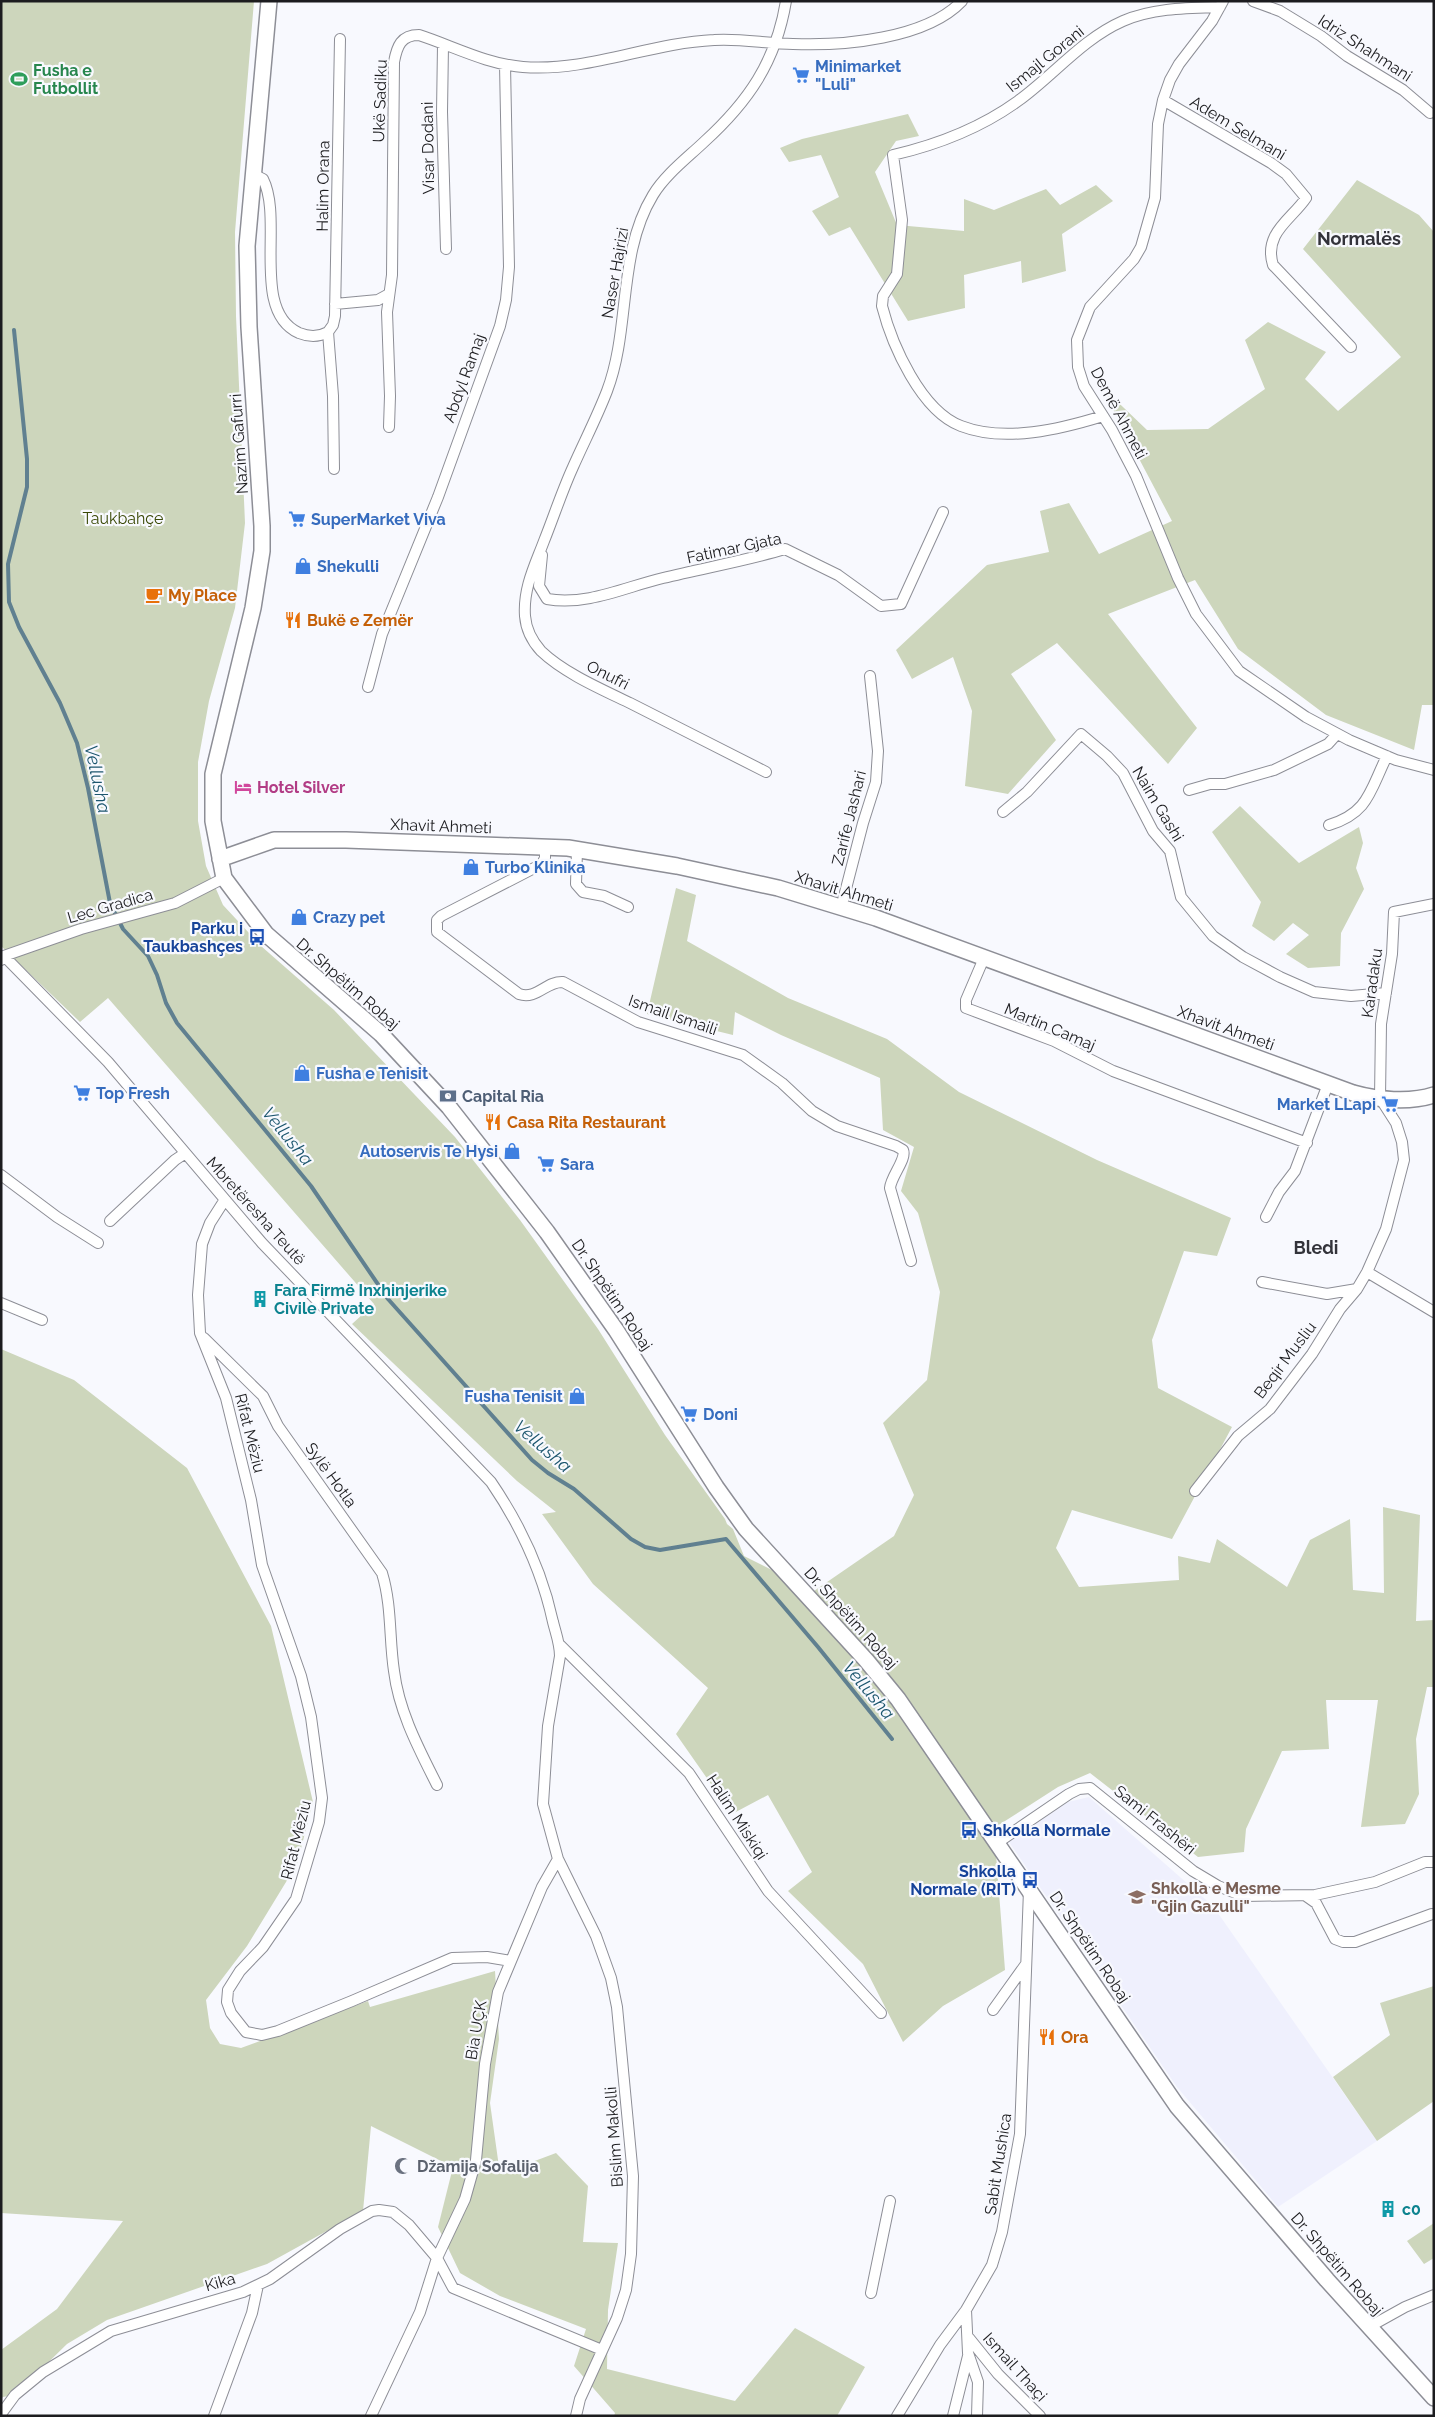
<svg xmlns="http://www.w3.org/2000/svg" width="1435" height="2417" viewBox="0 0 1435 2417" font-family="Raleway,sans-serif">
<style>
.built{fill:#eff0fd}
.green{fill:#cdd6bc}
.lines{fill:none;stroke-linecap:round;stroke-linejoin:round}
.stream{stroke:#608090;stroke-width:4}
.street-casing{stroke:#8d8e96;stroke-width:12}
.secondary-casing{stroke:#8d8e96;stroke-width:18}
.street{stroke:#fff;stroke-width:10}
.secondary{stroke:#fff;stroke-width:15}
.labels{text-anchor:middle;dominant-baseline:central;stroke-width:4.5;stroke-linejoin:round;paint-order:stroke}
.street-label{font-size:16px;fill:#1c1c1f;stroke:#f8f9fe}
.shop-label{font-size:16px;font-weight:bold;fill:#366cbe;stroke:#f8f9fe;text-anchor:start}
.leisure-label{font-size:16px;font-weight:bold;fill:#27864d;stroke:#f8f9fe;text-anchor:start}
.park-label{font-size:16px;fill:#3a4906;stroke:#f8f9fe}
.food-label{font-size:16px;font-weight:bold;fill:#c56008;stroke:#f8f9fe;text-anchor:start}
.hotel-label{font-size:16px;font-weight:bold;fill:#b23c85;stroke:#f8f9fe;text-anchor:start}
.transit-label{font-size:16px;font-weight:bold;fill:#164399;stroke:#f8f9fe;text-anchor:end}
.service-label{font-size:16px;font-weight:bold;fill:#4e5e75;stroke:#f8f9fe;text-anchor:start}
.culture-label{font-size:16px;font-weight:bold;fill:#0d838f;stroke:#f8f9fe;text-anchor:start}
.education-label{font-size:16px;font-weight:bold;fill:#785e54;stroke:#f8f9fe;text-anchor:start}
.worship-label{font-size:16px;font-weight:bold;fill:#5b616d;stroke:#f8f9fe;text-anchor:start}
.neighbourhood-label{font-size:18px;font-weight:bold;fill:#33333a;stroke:#f8f9fe}
.water-label{font-size:18px;font-style:italic;fill:#1c566e;stroke:#f8f9fe}
</style>
<rect width="100%" height="100%" fill="#f8f9fe"/>
<!-- built -->
<path class="built" d="M1089 1797 1213 1906 1377 2141 1278 2207 1177 2087 1009 1842 1068 1802Z"/>
<!-- green -->
<path class="green" d="M1 1H254L235 232 236 316 245 523 235 608 209 701 198 762V821L206 866 223 905 261 946 334 1010 455 1137 520 1220 598 1329 665 1435 725 1519 727 1524 733 1529 744 1556 814 1591 894 1536 914 1495 883 1423 927 1380 940 1292 918 1213 901 1191 914 1147 883 1130 880 1078 781 1035 735 1012 733 1035 647 1014 676 888 696 895 687 941 788 998 887 1039 959 1092 1097 1160 1231 1218 1217 1256 1184 1251 1152 1340 1158 1388 1232 1427 1172 1539 1072 1510 1056 1548 1079 1587 1179 1580 1178 1556 1210 1563 1217 1539 1287 1587 1310 1540 1350 1519 1353 1590 1384 1593 1383 1507 1420 1515 1416 1621 1434 1620V1687H1427L1416 1739 1419 1794 1405 1824 1361 1827 1378 1700H1326L1329 1749 1282 1751 1246 1829 1244 1852 1198 1857 1090 1773 1058 1787 994 1828 1005 1970 943 2006 903 2042 863 1964 788 1891 812 1872 768 1795 732 1814 676 1734 708 1688 593 1584 542 1514 556 1512 517 1481 352 1324 374 1304 108 998 80 1022 1 946Z
M908 114 919 136 896 141 875 172 897 225 964 231V199L994 210 1046 189 1060 205 1096 185 1113 201 1062 234 1066 271 1022 283 1021 261 964 275 965 308 908 321 850 227 829 236 812 211 839 197 821 155 789 162 780 148 802 139Z
M1357 180 1419 215 1434 232V705H1422L1414 750 1326 715 1238 649 1195 580 1108 614 1197 728 1168 764 1057 643 1011 674 1056 740 1008 794 965 786 972 711 953 657 912 679 896 650 987 565 1049 552 1040 511 1069 503 1099 554 1172 521 1100 385 1147 430 1208 429 1265 389 1245 340 1268 322 1326 352 1305 379 1338 411 1401 357 1303 249Z
M1240 806 1299 863 1359 827 1363 843 1356 868 1364 889 1341 933 1340 966 1308 968 1286 954 1309 935 1293 923 1274 941 1252 926 1261 902 1212 832Z
M1 1349 74 1380 187 1468 271 1626 313 1802 297 1864 247 1946 206 2000 210 2028 220 2044 241 2048 368 2001 370 2007 495 1971 499 2039 490 2103 500 2174 556 2153 588 2186 583 2242 618 2243 608 2310 607 2369 735 2401 795 2328 865 2367 837 2416H614L615 2413 574 2366 586 2329 500 2296 460 2273 438 2227 453 2167 371 2126 363 2211 267 2264 107 2320 67 2344 15 2395 3 2397 1 2399V2350L57 2309 123 2221 1 2213Z
M1434 1986V2101L1377 2141 1333 2077 1390 2035 1380 2003Z
M1434 2223V2258L1424 2264 1407 2241Z"/>
<g class="lines">
<!-- stream -->
<path class="stream" d="M14 330 27 459V487L8 564 9 602 19 627 60 703 77 743 88 788 110 903 123 929 148 956 157 975 166 1003 177 1023 311 1186 388 1299 532 1460 548 1473 574 1489 631 1539 645 1547 660 1550 726 1539 818 1647 892 1739"/>
<!-- street casing -->
<g class="street-casing">
<path id="street" d="M1223 1 1212 21 1179 64 1170 80 1163 100 1158 124 1155 198 1141 247 1134 259 1090 307 1077 340 1078 367 1084 386 1112 430 1136 476 1178 578 1196 614 1239 671 1306 717 1349 740 1396 760 1434 770
M1253 1 1280 11 1321 36 1347 56 1403 90 1430 113
M443 45 442 112 446 249
M1163 100 1271 163 1286 174 1306 198C1292 219 1263 233 1273 265L1351 347
M255 175 263 179C284 220 250 311 299 333 309 337 319 337 328 332
M335 304 378 300 389 294
M1103 416C1061 429 1005 443 961 426 921 411 892 345 882 306L883 296 897 274 902 220 893 155C936 145 982 127 1018 101 1053 76 1082 39 1123 21 1153 8 1187 8 1220 7
M389 427 390 396 387 312 392 275 394 62C397 46 401 35 419 35 453 46 486 64 523 67 589 72 649 43 714 40 741 38 767 44 793 44 843 46 926 39 962 1
M334 469 333 396 328 332 333 325 335 316 340 39
M542 555 539 586 547 599C587 606 625 587 663 578 703 568 745 561 785 549L838 575 881 606 901 604 943 512
M368 687 382 634 438 497 500 326 506 300 509 267 505 65
M766 772C721 749 675 726 630 703 601 689 564 673 541 651 532 641 526 629 525 616 523 588 535 565 544 541 554 516 562 491 573 467 584 442 597 417 607 391 631 328 617 254 653 195 665 175 686 159 704 142 748 102 776 62 786 1
M1189 790 1210 784H1225L1274 770 1328 744 1337 734
M1003 812 1027 792 1081 734 1107 756 1123 773 1153 831 1170 851 1181 897 1213 936 1243 957 1280 977 1314 992 1351 996 1386 993
M1329 825C1369 813 1370 790 1387 756
M545 848V858L542 864 441 916 437 920V932L519 994C537 1000 546 981 563 982L638 1022 743 1055 782 1083 812 1111 837 1126 896 1146 903 1150C907 1159 891 1176 890 1188L911 1261
M577 850 576 884 583 892 604 896 628 907
M841 908 863 823 876 782 878 751 870 676
M1 957 81 929 175 903 224 878
M984 958 966 1000V1008L1054 1041 1113 1071 1307 1143
M1 960 5 957 108 1062 262 1243 491 1482C521 1526 542 1571 553 1622 556 1634 560 1644 560 1656L548 1726 543 1804 558 1859 596 1936 611 1978 617 2007 633 2176 631 2254 626 2290 617 2318 580 2399 576 2416
M1 1175 57 1217 98 1243
M224 1201 210 1223 202 1244 198 1295 200 1333 226 1398 251 1500 262 1565 301 1676 311 1717 322 1798 319 1822 296 1899 263 1947 240 1971 228 1990 227 2002 231 2013 246 2032 262 2035 278 2031 352 2001 452 1958 487 1957 511 1961
M1266 1217 1279 1192 1295 1171 1328 1084
M110 1221 175 1160 184 1154
M1367 1272 1434 1312
M1262 1282 1327 1294 1357 1289
M1 1303 42 1320
M204 1338 263 1396 278 1426 382 1573C392 1606 389 1638 394 1671 399 1712 419 1749 437 1785
M1195 1491 1238 1436 1270 1409 1312 1354 1340 1309 1357 1289 1367 1272 1386 1229 1404 1160 1402 1142 1396 1123 1380 1098 1381 1024 1392 954 1394 912 1434 904
M560 1645 689 1773 768 1891 881 2013
M997 1843 1069 1794 1079 1789 1090 1788 1193 1871 1218 1886 1243 1896 1315 1895 1375 1882 1425 1862H1434
M1306 1896 1316 1903 1335 1939 1343 1942H1355L1432 1914
M993 2010 1026 1964
M871 2293 890 2201
M966 2310 968 2353 978 2382 977 2416
M1369 2327 1405 2307 1434 2295
M969 2338 998 2374 1040 2416
M1 2414 15 2395 43 2372 111 2331 243 2292 270 2279 340 2229 372 2211 379 2210 393 2212 409 2225 437 2258 453 2288 602 2350
M214 2416 252 2313 258 2285
M371 2416 420 2312 437 2258 465 2199 476 2160 485 2064 498 1992 542 1887 558 1859
M897 2416 940 2345 966 2310 992 2265 1002 2232 1020 2134 1029 1890
M953 2416 968 2356"/>
</g>
<!-- secondary casing -->
<g class="secondary-casing">
<path id="secondary" d="M269 1 247 246 249 327 262 526V551L253 608 213 774V821L224 878 266 934 381 1034 449 1107 547 1232 616 1330 716 1487 746 1529 866 1660 898 1699 1177 2106 1327 2280 1434 2398
M220 859 274 840H346L568 848 677 866 778 888 876 918 1353 1093C1378 1100 1409 1103 1434 1095"/>
</g>
<!-- street -->
<use href="#street" class="street"/>
<!-- secondary -->
<use href="#secondary" class="secondary"/>
</g>
<!-- icons -->
<defs>
<g id="supermarket-bare" transform="scale(1.35)"><path d="M-6-5.5h2.5l.6 2H6L4.5 2H-2.5L-4.4-4H-6ZM-1.5 3.2a1.3 1.3 0 1 0 .1 0ZM3 3.2a1.3 1.3 0 1 0 .1 0Z" fill="#3f7fe0" stroke="#f8f9fe" stroke-width="2.5" paint-order="stroke"/></g>
<g id="stadium-bare" transform="scale(1.35)"><path d="M0-5a6.5 5 0 1 0 0 10a6.5 5 0 1 0 0-10ZM-3.5-1.8h7v3.6h-7Z" fill="#2e9e5b" stroke="#f8f9fe" stroke-width="2.5" paint-order="stroke"/></g>
<g id="shop-bare" transform="scale(1.35)"><path d="M-5-2.5h2.3a2.7 3.5 0 0 1 5.4 0H5L5.5 6h-11ZM-1.5-2.5h3a1.5 2.3 0 0 0-3 0Z" fill="#3f7fe0" stroke="#f8f9fe" stroke-width="2.5" paint-order="stroke"/></g>
<g id="cafe-bare" transform="scale(1.35)"><path d="M-5.5-4.5H6V0H3Q3 3.5 0 3.5H-2.5Q-5.5 3.5-5.5 0ZM3-3.2v2h1.7v-2ZM-6 4.5H4V6H-6Z" fill="#e8710a" stroke="#f8f9fe" stroke-width="2.5" paint-order="stroke"/></g>
<g id="restaurant-bare" transform="scale(1.35)"><path d="M-5-6h1v4h1v-4h1v4h1v-4h1v5L-1.5 .5V6h-2V.5L-5-1ZM5-6V6H3V1.5H1.5Q1.5-4 5-6Z" fill="#e8710a" stroke="#f8f9fe" stroke-width="2.5" paint-order="stroke"/></g>
<g id="hotel-bare" transform="scale(1.35)"><path d="M-6-4.5h1.5V1H6V5H4.5V3h-9V5H-6ZM-4 0a1.8 1.8 0 1 1 3.6 0ZM.5 0V-2.5h3Q6-2.5 6 0Z" fill="#d1479c" stroke="#f8f9fe" stroke-width="2.5" paint-order="stroke"/></g>
<g id="bus-bare" transform="scale(1.35)"><path d="M-5-6H5V4H4V6H2V4H-2V6H-4V4H-5ZM-3.5-4V0h7V-4ZM-3.5 1.2v1.5H-2V1.2ZM2 1.2v1.5H3.5V1.2Z" fill="#1a4fb4" stroke="#f8f9fe" stroke-width="2.5" paint-order="stroke"/></g>
<g id="bank-bare" transform="scale(1.35)"><path d="M-6-4H6V4H-6ZM0-2.3a2.3 2.3 0 1 0 0 4.6a2.3 2.3 0 1 0 0-4.6Z" fill="#5c6f8a" stroke="#f8f9fe" stroke-width="2.5" paint-order="stroke"/></g>
<g id="building-bare" transform="scale(1.35)"><path d="M-4-6H4V6H1V3H-1V6H-4ZM-2.5-4.3h1.7v1.8h-1.7ZM.8-4.3h1.7v1.8H.8ZM-2.5-1h1.7V.8h-1.7ZM.8-1h1.7V.8H.8Z" fill="#0f9aa8" stroke="#f8f9fe" stroke-width="2.5" paint-order="stroke"/></g>
<g id="school-bare" transform="scale(1.35)"><path d="M0-5L7-2L0 1L-7-2ZM-4 1L0 2.5L4 1V4Q0 6-4 4Z" fill="#8d6e63" stroke="#f8f9fe" stroke-width="2.5" paint-order="stroke"/></g>
<g id="mosque-bare" transform="scale(1.35)"><path d="M3.5-4.9A6 6 0 1 0 3.5 4.9A5 5 0 1 1 3.5-4.9Z" fill="#6b7280" stroke="#f8f9fe" stroke-width="2.5" paint-order="stroke"/></g>
</defs>
<g fill-rule="evenodd">
<use href="#supermarket-bare" x="801" y="75"/>
<use href="#stadium-bare" x="19" y="79"/>
<use href="#supermarket-bare" x="297" y="519"/>
<use href="#shop-bare" x="303" y="566"/>
<use href="#cafe-bare" x="154" y="595"/>
<use href="#restaurant-bare" x="293" y="620"/>
<use href="#hotel-bare" x="243" y="787"/>
<use href="#shop-bare" x="471" y="867"/>
<use href="#shop-bare" x="299" y="917"/>
<use href="#bus-bare" x="257" y="937"/>
<use href="#shop-bare" x="302" y="1073"/>
<use href="#supermarket-bare" x="82" y="1093"/>
<use href="#bank-bare" x="448" y="1096"/>
<use href="#supermarket-bare" x="1390" y="1104"/>
<use href="#restaurant-bare" x="493" y="1122"/>
<use href="#shop-bare" x="512" y="1151"/>
<use href="#supermarket-bare" x="546" y="1164"/>
<use href="#building-bare" x="260" y="1299"/>
<use href="#shop-bare" x="577" y="1396"/>
<use href="#supermarket-bare" x="689" y="1414"/>
<use href="#bus-bare" x="969" y="1830"/>
<use href="#bus-bare" x="1030" y="1880"/>
<use href="#school-bare" x="1137" y="1897"/>
<use href="#restaurant-bare" x="1047" y="2037"/>
<use href="#mosque-bare" x="403" y="2166"/>
<use href="#building-bare" x="1388" y="2209"/>
</g>
<g class="labels">
<!-- street labels -->
<g class="street-label">
<text transform="translate(1365 48) rotate(33)">Idriz Shahmani</text>
<text transform="translate(1045 59) rotate(-39)">Ismajl Gorani</text>
<text transform="translate(380 101) rotate(-88)">Ukë Sadiku</text>
<text transform="translate(1238 128) rotate(31)">Adem Selmani</text>
<text transform="translate(428 148) rotate(-91)">Visar Dodani</text>
<text transform="translate(323 186) rotate(-89)">Halim Orana</text>
<text transform="translate(615 273) rotate(-80)">Naser Hajrizi</text>
<text transform="translate(464 378) rotate(-70)">Abdyl Ramaj</text>
<text transform="translate(1119 413) rotate(62)">Demë Ahmeti</text>
<text transform="translate(239 444) rotate(-94)">Nazim Gafurri</text>
<text transform="translate(734 548) rotate(-12)">Fatimar Gjata</text>
<text transform="translate(608 675) rotate(27)">Onufri</text>
<text transform="translate(1158 804) rotate(59)">Naim Gashi</text>
<text transform="translate(849 818) rotate(-76)">Zarife Jashari</text>
<text transform="translate(441 826) rotate(2)">Xhavit Ahmeti</text>
<text transform="translate(844 891) rotate(17)">Xhavit Ahmeti</text>
<text transform="translate(110 906) rotate(-16)">Lec Gradica</text>
<text transform="translate(1372 983) rotate(-82)">Karadaku</text>
<text transform="translate(348 984) rotate(41)">Dr. Shpëtim Robaj</text>
<text transform="translate(673 1015) rotate(19)">Ismail Ismaili</text>
<text transform="translate(1050 1027) rotate(23)">Martin Camaj</text>
<text transform="translate(1226 1028) rotate(20)">Xhavit Ahmeti</text>
<text transform="translate(256 1211) rotate(48)">Mbretëresha Teutë</text>
<text transform="translate(612 1295) rotate(56)">Dr. Shpëtim Robaj</text>
<text transform="translate(1285 1360) rotate(-53)">Beqir Musliu</text>
<text transform="translate(250 1433) rotate(76)">Rifat Mëziu</text>
<text transform="translate(331 1475) rotate(54)">Sylë Hotla</text>
<text transform="translate(851 1618) rotate(48)">Dr. Shpëtim Robaj</text>
<text transform="translate(737 1817) rotate(57)">Halim Miskiqi</text>
<text transform="translate(1155 1820) rotate(39)">Sami Frashëri</text>
<text transform="translate(296 1840) rotate(-76)">Rifat Mëziu</text>
<text transform="translate(1090 1947) rotate(56)">Dr. Shpëtim Robaj</text>
<text transform="translate(476 2030) rotate(-80)">Bia UÇK</text>
<text transform="translate(614 2137) rotate(-94)">Bislim Makolli</text>
<text transform="translate(998 2164) rotate(-81)">Sabit Mushica</text>
<text transform="translate(1337 2264) rotate(49)">Dr. Shpëtim Robaj</text>
<text transform="translate(220 2282) rotate(-16)">Kika</text>
<text transform="translate(1015 2367) rotate(48)">Ismail Thaçi</text>
</g>
<!-- shop labels -->
<g class="shop-label">
<text x="815" y="66">Minimarket<tspan x="815" dy="18">"Luli"</tspan></text>
<text x="311" y="519">SuperMarket Viva</text>
<text x="317" y="566">Shekulli</text>
<text x="485" y="867">Turbo Klinika</text>
<text x="313" y="917">Crazy pet</text>
<text x="316" y="1073">Fusha e Tenisit</text>
<text x="96" y="1093">Top Fresh</text>
<text x="1376" y="1104" text-anchor="end">Market LLapi</text>
<text x="498" y="1151" text-anchor="end">Autoservis Te Hysi</text>
<text x="560" y="1164">Sara</text>
<text x="563" y="1396" text-anchor="end">Fusha Tenisit</text>
<text x="703" y="1414">Doni</text>
</g>
<!-- leisure labels -->
<g class="leisure-label">
<text x="33" y="70">Fusha e<tspan x="33" dy="18">Futbollit</tspan></text>
</g>
<!-- park labels -->
<g class="park-label">
<text x="123" y="518">Taukbahçe</text>
</g>
<!-- food labels -->
<g class="food-label">
<text x="168" y="595">My Place</text>
<text x="307" y="620">Bukë e Zemër</text>
<text x="507" y="1122">Casa Rita Restaurant</text>
<text x="1061" y="2037">Ora</text>
</g>
<!-- hotel labels -->
<g class="hotel-label">
<text x="257" y="787">Hotel Silver</text>
</g>
<!-- transit labels -->
<g class="transit-label">
<text x="243" y="928">Parku i<tspan x="243" dy="18">Taukbashçes</tspan></text>
<text x="983" y="1830" text-anchor="start">Shkolla Normale</text>
<text x="1016" y="1871">Shkolla<tspan x="1016" dy="18">Normale (RIT)</tspan></text>
</g>
<!-- service labels -->
<g class="service-label">
<text x="462" y="1096">Capital Ria</text>
</g>
<!-- culture labels -->
<g class="culture-label">
<text x="274" y="1290">Fara Firmë Inxhinjerike<tspan x="274" dy="18">Civile Private</tspan></text>
<text x="1402" y="2209">c0</text>
</g>
<!-- education labels -->
<g class="education-label">
<text x="1151" y="1888">Shkolla e Mesme<tspan x="1151" dy="18">"Gjin Gazulli"</tspan></text>
</g>
<!-- worship labels -->
<g class="worship-label">
<text x="417" y="2166">Džamija Sofalija</text>
</g>
<!-- neighbourhood labels -->
<g class="neighbourhood-label">
<text x="1359" y="238">Normalës</text>
<text x="1316" y="1247">Bledi</text>
</g>
<!-- water labels -->
<g class="water-label">
<text transform="translate(98 779) rotate(78)">Vellusha</text>
<text transform="translate(288 1136) rotate(51)">Vellusha</text>
<text transform="translate(543 1446) rotate(41)">Vellusha</text>
<text transform="translate(869 1690) rotate(50)">Vellusha</text>
</g>
</g>
<!-- border -->
<rect width="1435" height="2417" fill="none" stroke="#1c1c1f" stroke-width="5"/>
</svg>
